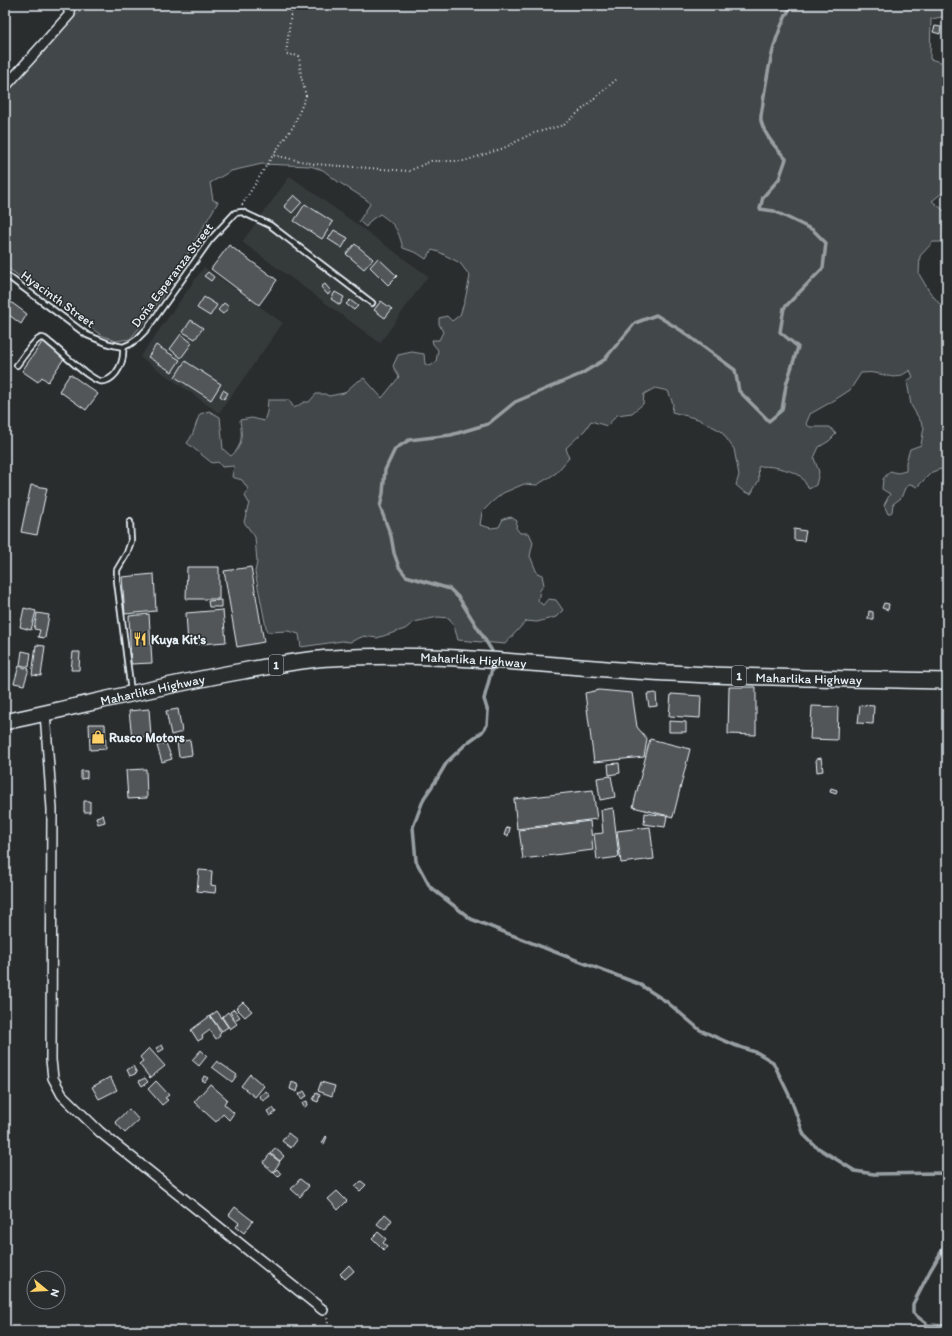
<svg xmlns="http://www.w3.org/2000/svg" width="952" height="1336" viewBox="0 0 952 1336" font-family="Itim,sans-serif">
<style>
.built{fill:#363a3b}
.green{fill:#424648;stroke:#959ca0}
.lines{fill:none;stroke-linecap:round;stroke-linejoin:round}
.stream{stroke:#989fa3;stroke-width:3.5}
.building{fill:#535759;stroke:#e8f1f8}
.lane-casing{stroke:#e8f1f8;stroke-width:8}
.street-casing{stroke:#e8f1f8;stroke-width:12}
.primary-casing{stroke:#e8f1f8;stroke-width:18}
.path{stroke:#e8f1f8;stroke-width:2;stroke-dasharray:1 3;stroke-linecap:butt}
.lane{stroke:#2a2d2e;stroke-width:4.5}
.street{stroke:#2a2d2e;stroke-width:9}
.primary{stroke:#2a2d2e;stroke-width:15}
.labels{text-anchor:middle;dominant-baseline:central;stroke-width:3;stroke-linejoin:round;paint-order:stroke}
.shield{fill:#2a2d2e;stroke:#afb6bb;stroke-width:1}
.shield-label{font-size:12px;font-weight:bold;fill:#e8f1f8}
.street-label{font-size:13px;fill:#e8f1f8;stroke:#2a2d2e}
.poi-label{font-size:13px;font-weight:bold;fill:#e8f1f8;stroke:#2a2d2e;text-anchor:start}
</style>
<rect width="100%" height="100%" fill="#2a2d2e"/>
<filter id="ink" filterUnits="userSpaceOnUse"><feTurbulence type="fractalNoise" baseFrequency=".025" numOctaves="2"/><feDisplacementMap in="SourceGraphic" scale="8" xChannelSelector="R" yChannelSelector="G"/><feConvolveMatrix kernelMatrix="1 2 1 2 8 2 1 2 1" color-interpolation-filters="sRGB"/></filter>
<g filter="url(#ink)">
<!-- built -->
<path class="built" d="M290 176 428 276 380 343 242 242Z
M204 267 283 323 219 413 140 357Z"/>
<!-- green -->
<path class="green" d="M85 5H947V16L931 19 930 59 944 63 947 55V189L932 201 947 213V240L944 242H933L920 256 919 274 929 291 947 313V467L932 472 917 487 911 484 905 488 901 498 893 504 892 512 888 514 884 505 890 494 882 489 883 479 890 471 898 473 906 471V462L910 449 921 445 924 427 911 405 907 381 913 377 910 370C894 382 891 375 874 373 870 372 865 373 861 373L850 390 833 401 810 414 806 424 810 427H830L836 434 829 441 819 447 814 458 819 472 816 485 809 489C806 485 803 478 799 475 791 470 766 464 758 467L759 480 751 494 744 492 736 485 739 475 734 449 721 431 698 419 672 412 673 404 668 391 655 388 644 394 643 404 632 413 617 415 607 426 591 421 585 430 566 448 569 458 556 473 537 485 524 484 503 493 492 502 482 512 480 525 491 528 499 527 503 519 511 517 517 521 516 528 520 533H529L533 542 530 556 537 573 542 575 544 585 540 590 538 601 543 605 548 599 556 600 563 610 556 617 537 622 526 621 505 644 458 640 454 626 449 618 438 617 414 622 405 629 377 638 364 636 350 642 342 641 301 647 299 634 288 631 267 632 255 572 257 562 255 537 244 522 249 503 245 496 248 489 242 480 232 477 234 466 222 467 218 462 212 463 187 443C195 433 195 424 200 414L209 411 220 417 223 449 231 456C243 446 242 435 240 420L252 418 264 421 267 412 268 400H289L294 408 304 402H309L316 394H325L329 396 344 393 355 383 364 378 382 398 399 377 393 366 398 355 412 352 424 354 425 364 430 366 436 362 438 350 433 344 432 340H439L443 332 439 324V318L447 316 452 321 460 315 465 300 470 276 460 263 439 252 432 250 426 259 417 253 403 248C398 230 396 225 380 214L371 220 366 227 359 221 370 204 367 200 337 181 323 170 310 166 262 164 231 171 210 183 213 200 218 202C190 248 166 298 130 339L116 341 101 335 5 266V92Z"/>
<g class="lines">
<!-- stream -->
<path class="stream" d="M492 657V651L459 598 450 589 406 576 399 567 394 553 391 536 380 507 383 493 385 470 395 449 409 440 451 435 488 424 515 402 581 374 604 360 635 323 656 315 682 331 735 370 739 391 769 421 782 410 786 385 798 347 780 332 784 308 823 268 826 243 813 230 774 211 760 209 763 197 779 179 786 159C776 148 765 136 761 121 760 115 763 108 763 102 768 69 774 33 792 5
M493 665 484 699 488 712 487 725 482 732 468 742 447 762 437 779 424 798 413 827 416 861 430 887 471 919 555 952 639 984 667 1002 700 1030 734 1045 758 1053 773 1062 790 1097 804 1135 815 1146 855 1171 874 1174 939 1173 947 1176
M947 1242 930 1271 913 1304V1313L928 1325 947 1326"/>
</g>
<!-- building -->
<path class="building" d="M935 26 941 27 940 34 933 32Z
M294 195 302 202 292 213 284 206Z
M305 204 333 222 322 239 294 221Z
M334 230 348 238 342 248 328 239Z
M355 244 373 259 364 269 346 254Z
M229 245 277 280 259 305 211 269Z
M378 258 397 276 388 285 370 267Z
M208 272 214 277 211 281 204 276Z
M325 284 331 291 328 295 321 287Z
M335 292 344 297 340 305 331 299Z
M204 297 217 305 210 316 197 308Z
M8 300 27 314 21 324 5 312V305Z
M350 300 358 306 354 310 346 304Z
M381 301 392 309 385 318 374 310Z
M224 303 229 307 223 314 218 310Z
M191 320 203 328 195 339 183 332Z
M181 334 192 343 181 358 170 349Z
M43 341 65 357 48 382 42 377 38 382 22 371Z
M156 345 180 360 172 372 148 357Z
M185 361 221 384 211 400 175 377Z
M70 374 98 394 86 410 59 391Z
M223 390 228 393 224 399 220 396Z
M31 485 47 488 37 535 21 532Z
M794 529 806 531 804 541 794 540Z
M187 567H219V599H186Z
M251 567 264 642 237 647 224 571Z
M154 574 156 611 125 614 122 577Z
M221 600V607H209L208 601Z
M884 603 889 604 888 610 882 608Z
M24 608 36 611 31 630 20 627Z
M223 610 226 642 188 645 186 613Z
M869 611 873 612V619H868Z
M37 613 49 615 45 638 38 637 40 630 34 629Z
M149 614 152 663 131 664 129 616Z
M36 645 45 646 41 676 32 675Z
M22 651 31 653 29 667 20 665Z
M73 652H80L79 670H71Z
M19 666 29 669 24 685 14 683Z
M729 687H756V735L728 734Z
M599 690 632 693 637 727 647 739 644 757 594 762 585 693Z
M656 693 657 706 649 707 647 694Z
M671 694 701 696 700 718 669 716Z
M860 705 874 706 873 724 858 723Z
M812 706 838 707 837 740 810 739Z
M149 709 151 736 132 738 129 711Z
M178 709 182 732 171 735 166 711Z
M669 721 686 722V732H669Z
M89 724H105L106 749 90 750Z
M650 739 690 749 673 817 633 807Z
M190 740 192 755 179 757 177 742Z
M166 743 172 759 162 762 157 746Z
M821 758 823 771 817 772 816 759Z
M619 763 620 773 609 775 608 764Z
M146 769 147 798 128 799 126 770Z
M81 771H87V778L81 779Z
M611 776 615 797 600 800 597 778Z
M831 788 837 790 836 794 830 792Z
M593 790 597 819 517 829 514 799Z
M84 801H90V812H84Z
M613 808 619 857 597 860 594 834 603 833 601 810Z
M645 813 667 816 665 827 644 824Z
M103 815 105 822 98 824 96 817Z
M590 821 593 850 523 859 519 830Z
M507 827 510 828 508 836 504 835Z
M650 827 654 859 621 863 617 831Z
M199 870 212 871 211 885 216 886 215 893 197 891Z
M243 1002 252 1011 245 1017 236 1008Z
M234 1009 240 1017 235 1020 230 1012Z
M217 1011 228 1027 222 1031 210 1016Z
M228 1012 237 1024 230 1029 222 1017Z
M210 1016 221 1032 219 1034 220 1036 216 1039 210 1030 202 1036 203 1038 198 1041 191 1030Z
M162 1045 164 1049 159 1052 156 1048Z
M149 1048 165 1066 150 1078 139 1064 143 1061 140 1057Z
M201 1050 207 1056 199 1066 192 1060Z
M217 1061 237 1075 232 1082 212 1067Z
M133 1066 137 1073 130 1076 127 1070Z
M250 1074 264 1086 255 1097 241 1086Z
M204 1076 208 1078 205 1082 202 1080Z
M110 1077 117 1090 99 1099 92 1087Z
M145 1078 148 1082 142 1086 139 1081Z
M156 1081 169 1095 165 1098 168 1100 162 1105 148 1089Z
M292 1082 299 1085 297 1092 290 1089Z
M321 1082 335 1086 332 1096 318 1091Z
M210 1084 227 1099 224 1104 234 1113 229 1120 223 1114 216 1122 194 1102Z
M266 1091 270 1096 263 1101 259 1096Z
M304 1091 307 1096 301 1099 299 1094Z
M316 1093 320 1095 318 1102 313 1100Z
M307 1101 308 1105 304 1107 302 1103Z
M273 1108 276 1112 270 1116 267 1111Z
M129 1109 139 1120 125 1133 115 1122Z
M288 1133 297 1140 291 1148 282 1141Z
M326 1136 327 1137 324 1144 322 1143Z
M275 1148 284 1156 280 1161 271 1154Z
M270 1154 280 1162 273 1172 263 1163Z
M277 1169 281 1174 278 1177 274 1172Z
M300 1179 309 1186 300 1197 291 1189Z
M361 1181 366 1185 360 1191 355 1187Z
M337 1191 347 1201 338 1210 328 1199Z
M235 1207 253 1221 244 1233 236 1227 239 1223 229 1215Z
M385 1214 392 1220 385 1230 377 1224Z
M378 1232 386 1239 383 1243 387 1246 384 1250 372 1238Z
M349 1265 354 1271 345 1279 340 1274Z"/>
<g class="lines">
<!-- lane casing -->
<g class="lane-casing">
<path id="lane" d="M5 274 87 335 109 344 123 347 130 344 137 339 147 329 210 240 235 213 242 212 270 225 372 303
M17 365C22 359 35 338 42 338 45 338 48 341 50 343 62 352 87 378 100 381 107 382 112 378 116 373 122 365 124 357 123 347
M130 522 131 541 127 553 117 570V581L131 692"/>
</g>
<!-- street casing -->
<g class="street-casing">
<path id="street" d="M5 87 70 14 67 5
M45 713 52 809 51 1060 53 1078 62 1095 100 1132 323 1310"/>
</g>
<!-- primary casing -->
<g class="primary-casing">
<g id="primary">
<path id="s1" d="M5 722C84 705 163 685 243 671 272 666 302 659 332 658 439 651 545 666 651 672 750 678 848 679 947 681"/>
</g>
</g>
<!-- path -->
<path class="path" d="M273 155 293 127 306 96 301 76 299 56 286 54 292 5
M242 205 273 155 314 164 409 171 431 161H464L504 148 531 134 564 125 618 78
M327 1331 328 1321 327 1318"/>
<!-- lane -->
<use href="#lane" class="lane"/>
<!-- street -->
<use href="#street" class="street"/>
<!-- primary -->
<use href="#primary" class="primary"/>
</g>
</g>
<!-- icons -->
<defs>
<g id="restaurant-bare" transform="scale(1.08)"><path d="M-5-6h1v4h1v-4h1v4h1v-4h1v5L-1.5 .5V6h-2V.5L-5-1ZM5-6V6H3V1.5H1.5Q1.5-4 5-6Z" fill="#ffd166" stroke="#2a2d2e" stroke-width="2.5" paint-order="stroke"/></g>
<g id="shop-bare" transform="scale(1.08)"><path d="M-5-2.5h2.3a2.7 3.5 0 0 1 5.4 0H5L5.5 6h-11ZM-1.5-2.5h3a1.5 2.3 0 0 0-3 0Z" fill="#ffd166" stroke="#2a2d2e" stroke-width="2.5" paint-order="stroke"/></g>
</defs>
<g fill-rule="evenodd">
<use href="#restaurant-bare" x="140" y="639"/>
<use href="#shop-bare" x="98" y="737"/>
</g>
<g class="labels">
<!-- shield labels -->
<g class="shield">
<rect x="269" y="655" width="14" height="20" rx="3"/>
<rect x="732" y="666" width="14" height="20" rx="3"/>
</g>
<g class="shield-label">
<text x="276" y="665">1</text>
<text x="739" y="676">1</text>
</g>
<!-- street labels -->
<g class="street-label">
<text transform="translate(172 275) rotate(-53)">Doña Esperanza Street</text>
<text transform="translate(58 299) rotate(36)">Hyacinth Street</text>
<text stroke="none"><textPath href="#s1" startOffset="475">Maharlika Highway</textPath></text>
<text stroke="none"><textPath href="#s1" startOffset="811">Maharlika Highway</textPath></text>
<text stroke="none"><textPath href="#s1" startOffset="151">Maharlika Highway</textPath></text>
</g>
<!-- poi labels -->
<g class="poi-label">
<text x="151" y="639">Kuya Kit's</text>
<text x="109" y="737">Rusco Motors</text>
</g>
</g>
<!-- margin -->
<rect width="952" height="1336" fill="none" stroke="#2a2d2e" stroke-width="20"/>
<rect x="10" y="10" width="932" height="1316" fill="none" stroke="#e8f1f8" stroke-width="1.5" filter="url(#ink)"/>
<!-- north arrow -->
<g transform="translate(46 1290) rotate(108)"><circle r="19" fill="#2a2d2e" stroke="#767b7f"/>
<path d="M0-3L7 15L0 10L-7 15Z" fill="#ffd166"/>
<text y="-6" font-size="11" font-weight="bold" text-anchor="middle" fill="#e8f1f8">N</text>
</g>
</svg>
